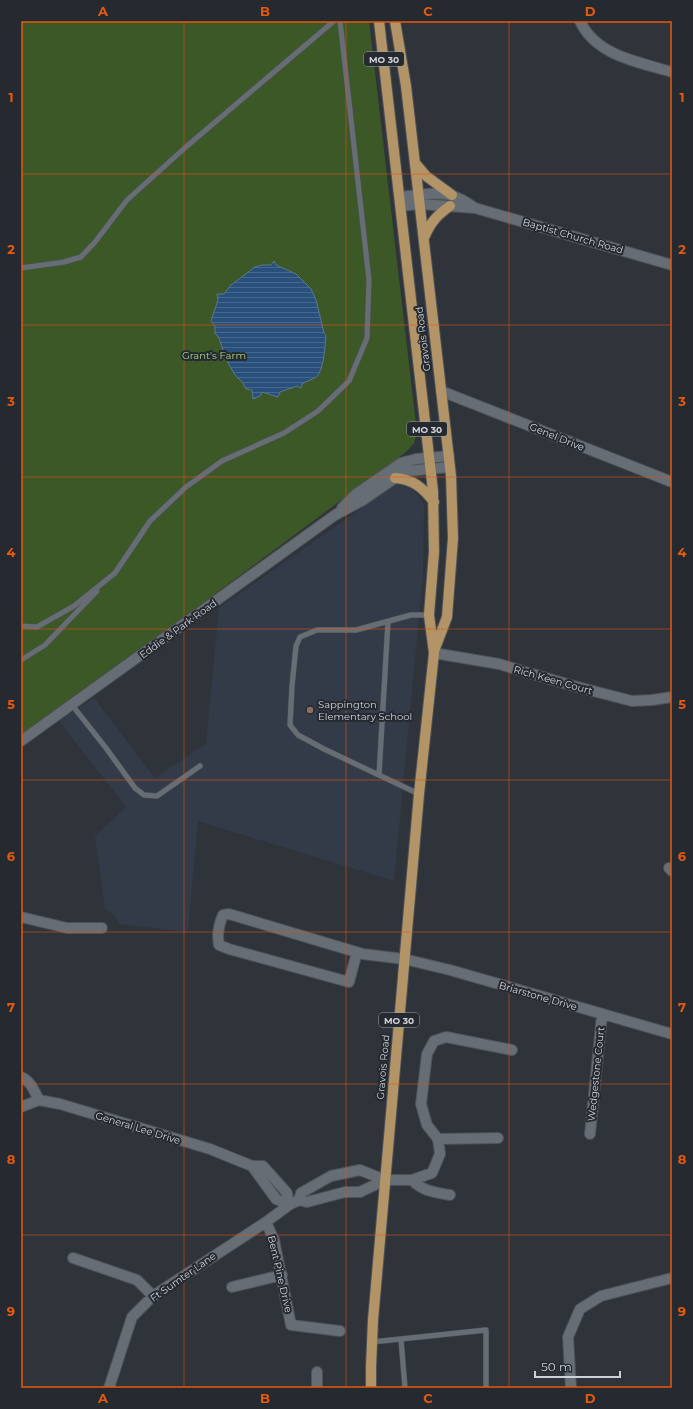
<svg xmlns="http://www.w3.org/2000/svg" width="693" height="1409" viewBox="0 0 693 1409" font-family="Montserrat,sans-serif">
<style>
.built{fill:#333b48}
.park{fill:#3d5827}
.water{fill:url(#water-rules);stroke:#5a7796}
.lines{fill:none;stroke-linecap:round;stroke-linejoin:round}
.service-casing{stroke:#4e5258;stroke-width:6}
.minor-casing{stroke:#4e5258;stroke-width:12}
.tertiary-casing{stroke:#4e5258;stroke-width:12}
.primary-casing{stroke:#4e5258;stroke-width:12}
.service{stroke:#676d75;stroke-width:5}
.minor{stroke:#676d75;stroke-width:10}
.tertiary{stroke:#676d75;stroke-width:10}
.primary{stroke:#b39467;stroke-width:10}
.grid{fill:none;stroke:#e8590c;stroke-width:1;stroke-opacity:0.55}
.education-dot{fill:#8d6e63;stroke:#252a31;stroke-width:1.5}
.labels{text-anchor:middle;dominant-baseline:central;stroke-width:4;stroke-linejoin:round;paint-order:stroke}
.shield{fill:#252a31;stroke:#9b9fa4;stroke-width:1}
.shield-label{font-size:9px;font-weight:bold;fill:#ced1d6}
.street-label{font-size:10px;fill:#ced1d6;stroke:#252a31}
.park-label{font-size:10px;fill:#a8d587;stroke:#252a31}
.poi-label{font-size:10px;fill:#ced1d6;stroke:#252a31;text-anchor:start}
.neatline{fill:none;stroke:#e8590c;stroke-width:1.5}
.grid-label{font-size:13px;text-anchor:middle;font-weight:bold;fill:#e8590c}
</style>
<defs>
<pattern id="water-rules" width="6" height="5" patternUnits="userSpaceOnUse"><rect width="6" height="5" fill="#28507a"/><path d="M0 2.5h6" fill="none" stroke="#46688c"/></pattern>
</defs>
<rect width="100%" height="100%" fill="#2f343b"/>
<!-- built -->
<path class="built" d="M396 484 409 486 418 495 424 505 423 575 394 881 198 821 188 932 119 924 115 916 105 909 95 836 126 807 59 721 94 698 155 778 206 744 219 608Z"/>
<!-- park -->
<path class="park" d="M21 21H369L417 433 414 443 406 452 200 605 21 734Z"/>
<!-- water -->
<path class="water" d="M274 261 276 265 296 274 311 289 316 300 324 333 326 336C325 345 324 371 316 377 312 380 306 381 302 384L301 388 297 386 280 392 278 397 262 392 260 396 253 399 252 390 246 389 243 383 235 375 226 359 219 338 215 333V326L211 321 218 300 217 294H224L231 285 255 267 262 265H271Z"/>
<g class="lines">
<!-- service casing -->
<g class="service-casing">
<path id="service" d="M21 268 64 262 81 257 95 242 127 200 187 146 334 21
M21 626 37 627 74 606 115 573 150 521 186 487 222 461 284 433 318 411 349 381 367 338 369 280 340 21
M21 660 45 645 97 591
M72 705 106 748 135 788 144 795 157 796 200 766
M379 775 388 622
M419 794 324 749 298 735 290 725 292 686 296 646 300 637 317 630H356L411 615H429
M401 1339 405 1388
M372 1342 486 1330V1388"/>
</g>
<!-- minor casing -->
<g class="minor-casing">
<path id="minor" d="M580 21C596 56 639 62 672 72
M441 391 672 482
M434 653 499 664 570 685 632 701 652 700 672 697
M669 868 672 871
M21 917 67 928H102
M357 952 349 982 229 949 219 945C217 935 219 924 223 915L229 914 363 954 404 959 450 970 672 1034
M21 1077C31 1081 34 1091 39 1100
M21 1107 39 1100 60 1104 210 1149 252 1166H263L287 1193 289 1205
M590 1134 602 1015
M438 1139 427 1125 421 1104 427 1054 434 1041 446 1037 512 1050
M252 1166 276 1199 289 1205
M412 1180C424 1192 434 1192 450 1195
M299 1200 301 1193 331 1176 360 1170 385 1180
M266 1222 274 1240 291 1325 340 1331
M73 1258 137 1280 153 1296
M232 1287 282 1275
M317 1372V1388
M109 1388 132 1317 153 1296 266 1222 289 1205 299 1200 307 1202 345 1192H360L385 1180H412L432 1173 440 1154 438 1139 498 1138
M571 1388 568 1337 580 1309 601 1296 672 1278"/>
</g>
<!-- tertiary casing -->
<g class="tertiary-casing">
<path id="tertiary" d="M400 197C417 195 437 191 453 196 461 198 468 203 475 208
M401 206 419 204 475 208 672 265
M342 508 356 494 401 463 416 459 449 456
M21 741 335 515 363 500 395 478 408 471 450 467"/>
</g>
<!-- primary casing -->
<g class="primary-casing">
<path id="primary" d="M395 21 406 86 451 476 453 538 447 617 434 651
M415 163 426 176 452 195
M424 238C430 223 437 215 450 206
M395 478C413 479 423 488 434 502
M371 1388V1367L373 1320 419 794 434 653 429 615 434 552 433 491 379 21"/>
</g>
<!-- service -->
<use href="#service" class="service"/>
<!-- minor -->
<use href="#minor" class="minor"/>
<!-- tertiary -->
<use href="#tertiary" class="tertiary"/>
<!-- primary -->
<use href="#primary" class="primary"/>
</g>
<!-- grid -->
<path class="grid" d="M184 21V1388M346 21V1388M509 21V1388M21 174H672M21 325H672M21 477H672M21 629H672M21 780H672M21 932H672M21 1084H672M21 1235H672"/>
<!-- markers -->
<circle class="education-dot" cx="310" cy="710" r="4"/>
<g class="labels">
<!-- shield labels -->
<g class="shield">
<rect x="364" y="52" width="40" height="14" rx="3"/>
<rect x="407" y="422" width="40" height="14" rx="3"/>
<rect x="379" y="1013" width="40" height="14" rx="3"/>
</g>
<g class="shield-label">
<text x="384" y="59">MO 30</text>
<text x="427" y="429">MO 30</text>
<text x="399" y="1020">MO 30</text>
</g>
<!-- street labels -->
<g class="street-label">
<text transform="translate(573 236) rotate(16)">Baptist Church Road</text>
<text transform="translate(423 339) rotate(-97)">Gravois Road</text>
<text transform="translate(557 437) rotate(22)">Genel Drive</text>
<text transform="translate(178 629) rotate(-36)">Eddie &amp; Park Road</text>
<text transform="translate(553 680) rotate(16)">Rich Keen Court</text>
<text transform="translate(538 996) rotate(16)">Briarstone Drive</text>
<text transform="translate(383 1067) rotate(-85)">Gravois Road</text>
<text transform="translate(596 1074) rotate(-84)">Wedgestone Court</text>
<text transform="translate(138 1128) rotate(17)">General Lee Drive</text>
<text transform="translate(280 1274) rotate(77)">Bent Pine Drive</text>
<text transform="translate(183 1277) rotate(-35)">Ft Sumter Lane</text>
</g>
<!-- park labels -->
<g class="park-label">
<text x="214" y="355">Grant's Farm</text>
</g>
<!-- poi labels -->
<g class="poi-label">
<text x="318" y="704">Sappington<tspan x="318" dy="12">Elementary School</tspan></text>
</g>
</g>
<!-- border -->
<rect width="693" height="1409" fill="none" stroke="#252a31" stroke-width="44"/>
<!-- scale -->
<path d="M535 1371v6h85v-6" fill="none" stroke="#ced1d6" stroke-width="2"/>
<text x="541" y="1371" font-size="12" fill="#ced1d6" stroke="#252a31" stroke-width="3" paint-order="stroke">50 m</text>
<rect x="22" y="22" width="649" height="1365" class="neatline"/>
<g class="grid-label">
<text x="103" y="16">A</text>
<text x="265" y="16">B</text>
<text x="428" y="16">C</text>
<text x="590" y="16">D</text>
<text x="11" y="102">1</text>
<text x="682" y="102">1</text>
<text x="11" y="254">2</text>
<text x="682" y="254">2</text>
<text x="11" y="406">3</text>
<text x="682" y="406">3</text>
<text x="11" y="557">4</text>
<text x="682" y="557">4</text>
<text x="11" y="709">5</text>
<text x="682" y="709">5</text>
<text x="11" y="861">6</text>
<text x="682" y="861">6</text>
<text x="11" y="1012">7</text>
<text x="682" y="1012">7</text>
<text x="11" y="1164">8</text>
<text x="682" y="1164">8</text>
<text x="11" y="1316">9</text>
<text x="682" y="1316">9</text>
<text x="103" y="1403">A</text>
<text x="265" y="1403">B</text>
<text x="428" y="1403">C</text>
<text x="590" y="1403">D</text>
</g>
</svg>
